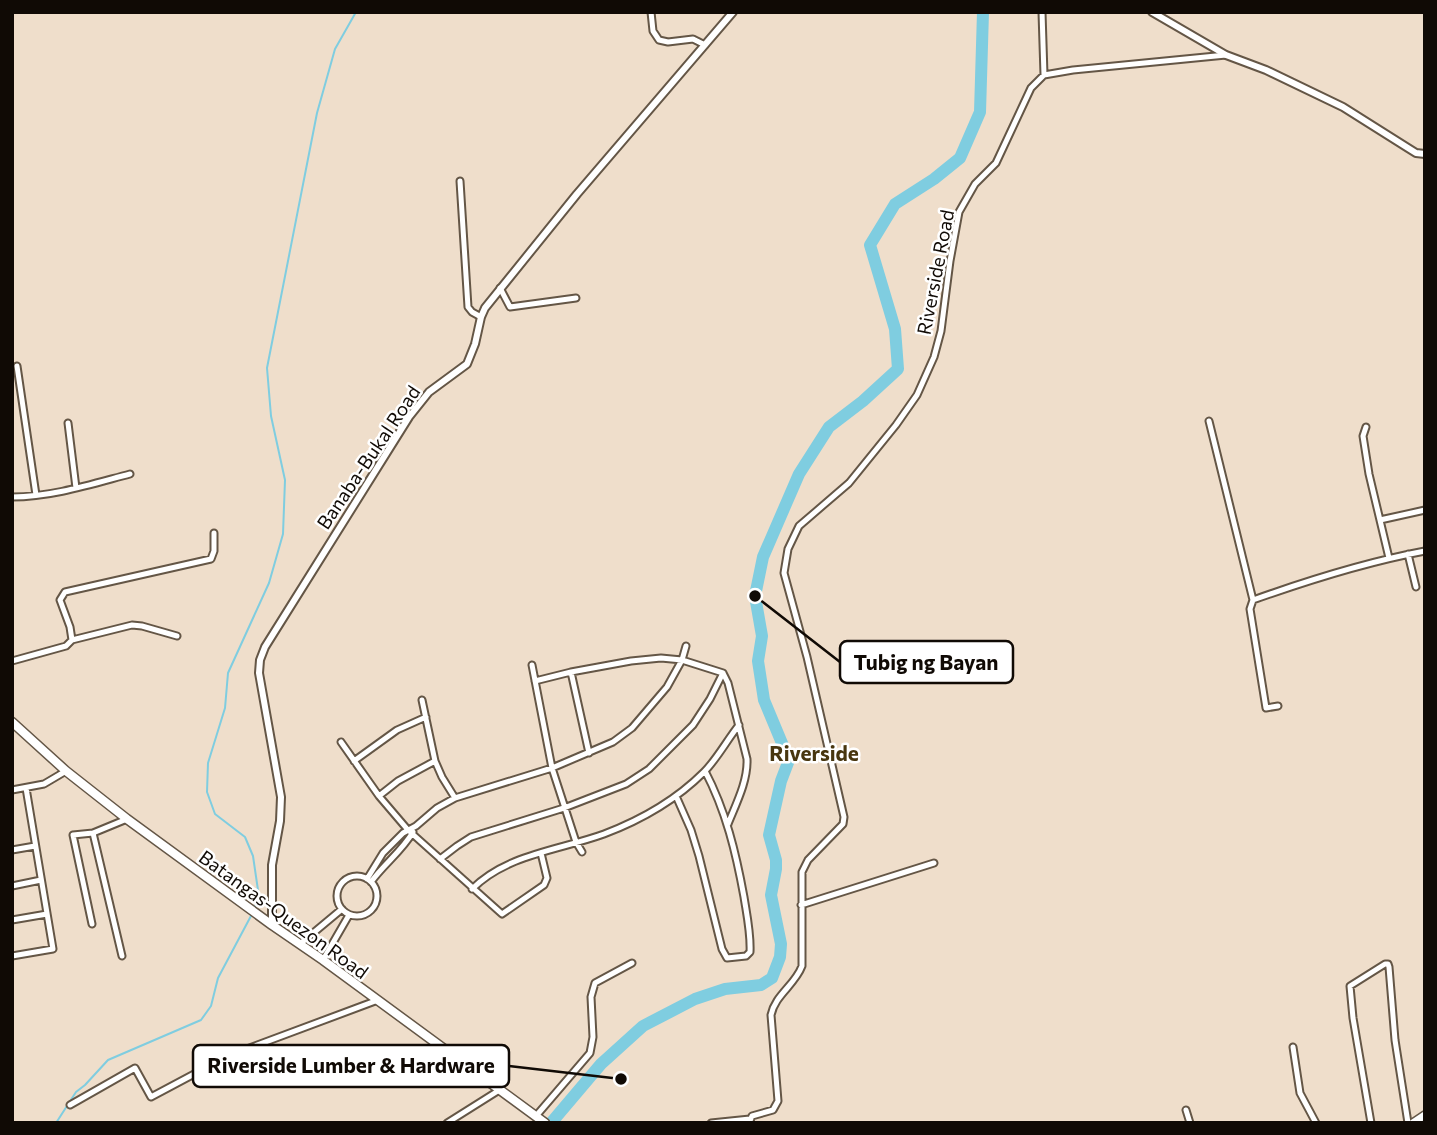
<svg xmlns="http://www.w3.org/2000/svg" width="1437" height="1135" viewBox="0 0 1437 1135" font-family="Commissioner,sans-serif">
<style>
.lines{fill:none;stroke-linecap:round;stroke-linejoin:round}
.stream{stroke:#7fcde0;stroke-width:2}
.river{stroke:#7fcde0;stroke-width:12}
.minor-casing{stroke:#645646;stroke-width:9}
.tertiary-casing{stroke:#645646;stroke-width:10}
.secondary-casing{stroke:#645646;stroke-width:10}
.primary-casing{stroke:#645646;stroke-width:11}
.minor{stroke:#fff;stroke-width:5}
.tertiary{stroke:#fff;stroke-width:6}
.secondary{stroke:#fff;stroke-width:7}
.primary{stroke:#fff;stroke-width:8}
.labels{text-anchor:middle;dominant-baseline:central;stroke-width:5;stroke-linejoin:round;paint-order:stroke}
.street-label{font-size:19px;fill:#100a05;stroke:#fff}
.neighbourhood-label{font-size:21px;font-weight:bold;fill:#48360f;stroke:#fff}
.leader{fill:none;stroke:#100a05;stroke-width:2.5}
.callout-dot{fill:#100a05;stroke:#fff;stroke-width:2.5}
.callout{fill:#fff;stroke:#100a05;stroke-width:2.5}
.callout-label{font-size:21px;text-anchor:middle;font-weight:bold;fill:#100a05}
</style>
<rect width="100%" height="100%" fill="#efdecb"/>
<g class="lines">
<!-- stream -->
<path class="stream" d="M254 909 259 897 253 856 245 837 215 814 207 792 208 763 225 708 228 673 269 583 283 534 285 480 271 416 267 368 317 113 335 49 356 12
M56 1123 76 1092 85 1085 108 1060 201 1020 211 1006 218 978 252 914"/>
<!-- river -->
<path class="river" d="M551 1123 601 1064 643 1026 695 999 725 989 761 985 772 978 780 957 781 944 771 895 776 869V860L769 835 781 781 789 760 764 700 758 661 762 636 755 596 763 557 799 474 829 427 863 401 898 369 895 329 870 245 895 204 934 179 960 158 980 112 983 12"/>
<!-- minor casing -->
<g class="minor-casing">
<path id="minor" d="M651 12 653 31 659 40 668 42 693 39 705 45
M1042 12 1044 75
M460 181 468 307 472 312 481 317
M500 288 510 307 576 298
M17 366 36 495
M1209 421 1253 600 1250 609 1266 708 1278 706
M68 423 76 488
M1366 427 1363 436 1369 474 1389 558
M12 497C52 497 92 484 130 474
M1380 520 1425 510
M1408 554 1416 587
M1253 600C1309 580 1366 562 1425 551
M72 640 132 625 142 626 177 636
M12 661 66 646 72 640 70 627 60 600 65 592 211 559 214 551V533
M532 665 552 768 576 842 582 852
M571 672 589 753
M535 681 571 672 631 661 661 658 682 660 723 673 728 683 747 759C748 781 736 804 728 824
M422 700 435 761 442 777 455 798
M341 742 379 796 408 830 502 914 544 885 547 878 541 853
M354 761 397 730 426 717
M12 790 44 784 66 771
M379 796 398 781 435 761
M676 796 691 830 699 856 722 949 727 958 746 956 750 952C751 934 747 916 744 897 736 853 726 811 705 771
M93 833 122 956
M12 850 35 846
M440 859 457 846 471 837 564 808 626 784 649 769 693 725 710 699 723 673
M337 896a20 20 0 1 1 40 0a20 20 0 1 1-40 0Z
M367 879 383 853 403 833 416 826 437 808 455 798 552 768 613 742 632 728 667 687 682 660 686 646
M371 882C384 864 402 851 413 832
M12 886 41 880
M472 889C507 854 560 850 604 834 641 820 676 800 704 772 717 759 727 740 739 725
M801 905 934 863
M12 920 47 914
M92 924 73 835 93 833 127 819
M300 944 342 909
M12 956 53 949 26 788
M323 960 349 915
M1293 1047 1300 1093 1316 1123
M70 1105 135 1068 151 1097 228 1056 378 1000
M1186 1110 1190 1123
M536 1116 590 1053 593 1037 591 997 595 983 632 963
M447 1123 501 1089
M711 1123 750 1119
M749 1123 752 1116 773 1110 778 1101 771 1015C775 995 795 985 802 966V872L808 860 843 824 844 817 807 657 784 573 788 549 799 526 849 483 896 425 917 395 934 357 941 331 950 261 959 212 975 184 996 163 1031 88 1044 75 1073 70 1226 55
M1371 1123 1353 1018 1350 986 1385 964H1388L1389 967 1395 1040 1408 1123"/>
</g>
<!-- tertiary casing -->
<g class="tertiary-casing">
<path id="tertiary" d="M1152 12 1226 55 1266 70 1343 107 1408 148 1416 153 1425 154
M272 925V865L280 821 281 797 259 673 260 660 265 647 409 417 429 392 467 364 475 344 481 317 485 308 577 194 733 12"/>
</g>
<!-- secondary casing -->
<g class="secondary-casing">
<path id="secondary" d="M1413 1123 1425 1115"/>
</g>
<!-- primary casing -->
<g class="primary-casing">
<path id="primary" d="M12 722 66 771 127 819 272 925 323 960 545 1123"/>
</g>
<!-- minor -->
<use href="#minor" class="minor"/>
<!-- tertiary -->
<use href="#tertiary" class="tertiary"/>
<!-- secondary -->
<use href="#secondary" class="secondary"/>
<!-- primary -->
<use href="#primary" class="primary"/>
</g>
<g class="labels">
<!-- street labels -->
<g class="street-label">
<text transform="translate(935 272) rotate(-79)">Riverside Road</text>
<text transform="translate(368 457) rotate(-56)">Banaba-Bukal Road</text>
<text transform="translate(284 914) rotate(36)">Batangas-Quezon Road</text>
</g>
<!-- neighbourhood labels -->
<g class="neighbourhood-label">
<text x="814" y="752">Riverside</text>
</g>
</g>
<!-- callouts -->
<path class="leader" d="M755 596L840 662M621 1079L509 1066"/>
<g class="callout-dot">
<circle cx="755" cy="596" r="7"/>
<circle cx="621" cy="1079" r="7"/>
</g>
<g class="callout">
<rect x="840" y="641" width="173" height="42" rx="7"/>
<rect x="193" y="1045" width="316" height="42" rx="7"/>
</g>
<g class="callout-label">
<text x="926" y="670">Tubig ng Bayan</text>
<text x="351" y="1073">Riverside Lumber &amp; Hardware</text>
</g>
<!-- border -->
<rect width="1437" height="1135" fill="none" stroke="#100a05" stroke-width="28"/>
</svg>
